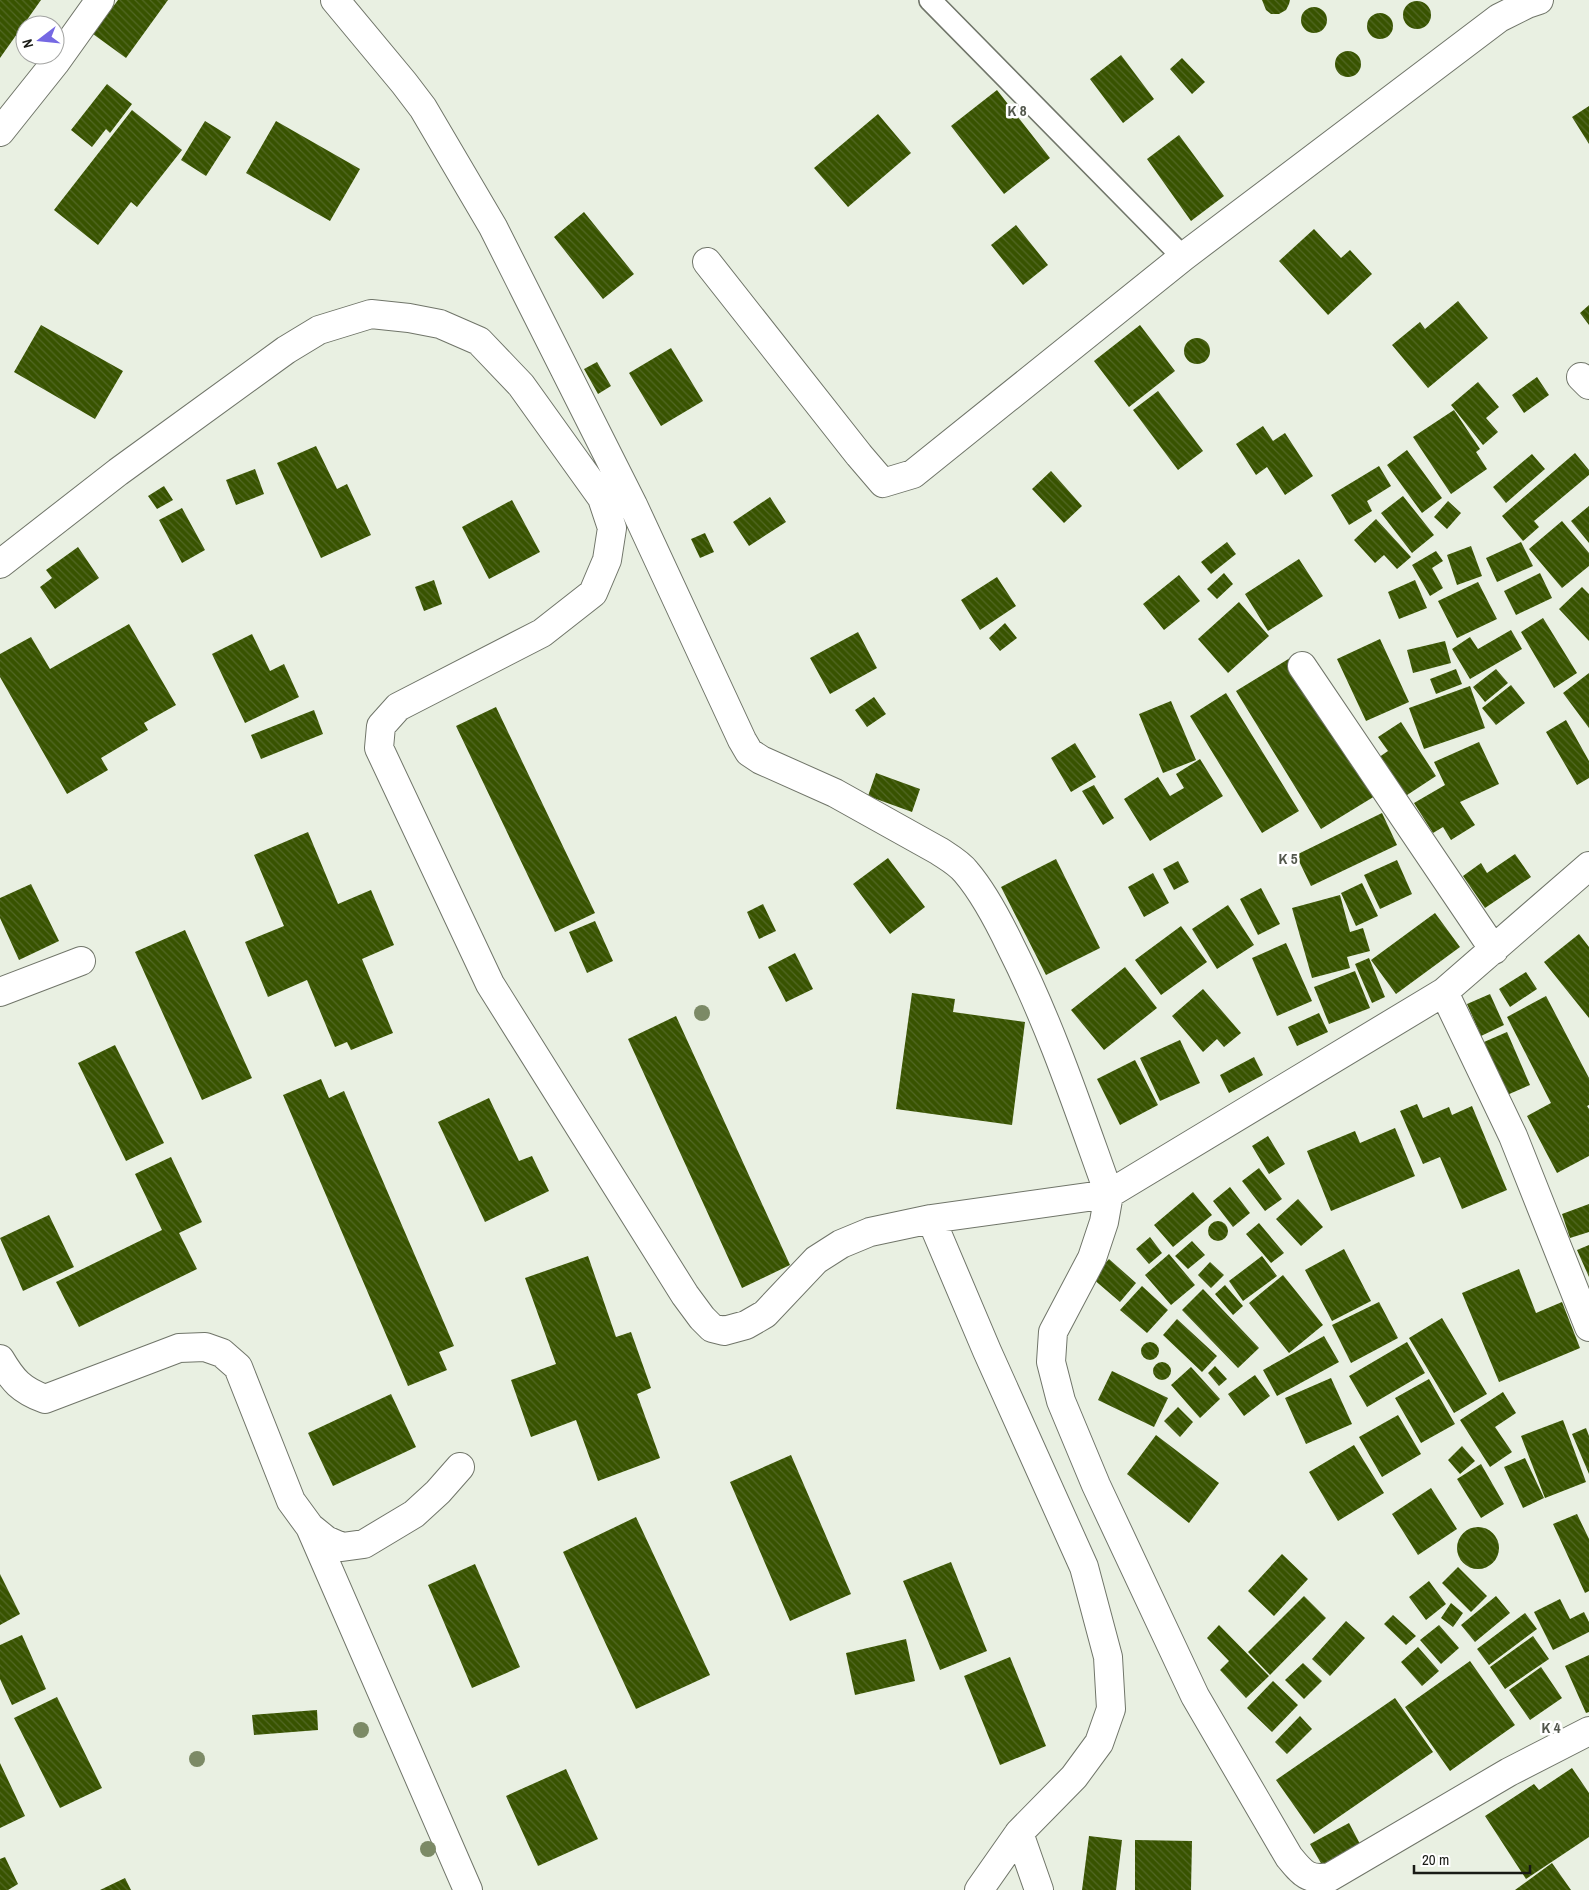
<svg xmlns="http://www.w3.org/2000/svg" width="1589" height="1890" viewBox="0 0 1589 1890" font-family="'Archivo Narrow',sans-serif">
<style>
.building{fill:url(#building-back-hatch)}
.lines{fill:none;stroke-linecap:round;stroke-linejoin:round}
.service-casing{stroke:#707569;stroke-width:24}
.minor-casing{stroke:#707569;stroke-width:30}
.tertiary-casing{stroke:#707569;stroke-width:30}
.service{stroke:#fff;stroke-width:21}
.minor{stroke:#fff;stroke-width:28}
.tertiary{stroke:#fff;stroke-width:28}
.tree{fill:#7c8a66}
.labels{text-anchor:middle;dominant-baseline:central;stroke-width:5;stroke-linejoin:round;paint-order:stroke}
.quarter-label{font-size:15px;font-weight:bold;fill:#52574c;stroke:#fff}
</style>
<defs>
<pattern id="building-back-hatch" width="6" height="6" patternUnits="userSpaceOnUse" patternTransform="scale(1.25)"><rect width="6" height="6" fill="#385300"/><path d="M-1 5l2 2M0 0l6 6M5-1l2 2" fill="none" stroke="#526825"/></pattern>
</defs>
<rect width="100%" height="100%" fill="#e9f0e2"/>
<!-- building -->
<path class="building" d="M0 0H41L0 58Z
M118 0H168L126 58 93 34Z
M1262 0H1290L1289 4 1286 10 1279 14H1271L1266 10Z
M1403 15a14 14 0 1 1 28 0a14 14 0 1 1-28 0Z
M1301 20a13 13 0 1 1 26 0a13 13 0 1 1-26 0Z
M1367 26a13 13 0 1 1 26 0a13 13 0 1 1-26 0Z
M1335 64a13 13 0 1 1 26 0a13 13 0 1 1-26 0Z
M1121 55 1154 99 1123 123 1090 79Z
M1182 58 1205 82 1192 94 1170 69Z
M107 84 132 104 110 133 106 129 92 147 71 130Z
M997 90 1050 158 1004 194 951 126Z
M1589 106V144L1572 117Z
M132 110 182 150 137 207 131 202 98 245 54 210Z
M878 114 911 153 848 207 814 168Z
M205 121 231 137 206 176 181 160Z
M276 121 360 169 330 221 246 173Z
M1179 135 1224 196 1191 221 1147 159Z
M584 212 634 274 603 299 554 237Z
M1016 225 1048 265 1023 285 991 245Z
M1314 229 1341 258 1350 250 1372 274 1328 315 1279 261Z
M1458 301 1488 338 1428 388 1392 345 1420 322 1425 329Z
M1589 305V325L1580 313Z
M41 325 123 371 95 419 14 372Z
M1140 325 1175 371 1129 407 1094 361Z
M1184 351a13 13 0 1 1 26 0a13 13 0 1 1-26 0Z
M671 348 703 401 661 426 629 373Z
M597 362 611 386 598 394 584 369Z
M1537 377 1549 395 1524 413 1512 395Z
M1478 382 1499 407 1486 418 1498 432 1483 445 1451 405Z
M1158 391 1203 451 1178 470 1133 410Z
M1454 410 1480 449 1476 452 1487 469 1451 494 1413 437Z
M1263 426 1273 441 1285 433 1313 476 1285 495 1267 467 1256 475 1236 444Z
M316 446 337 489 347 484 371 535 321 558 277 463Z
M1407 450 1442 498 1422 513 1387 465Z
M1575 453 1589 470V475L1534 521 1539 527 1523 541 1502 516Z
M1532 454 1545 469 1506 503 1493 487Z
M1379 466 1391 486 1367 501 1372 511 1349 525 1331 495Z
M255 469 264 494 236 505 226 480Z
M1051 471 1082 506 1064 523 1032 489Z
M164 486 173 500 157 509 148 496Z
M1403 496 1434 535 1412 553 1381 513Z
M770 497 786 522 749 546 733 522Z
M512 500 540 552 489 579 462 527Z
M1448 501 1461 513 1447 529 1434 517Z
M1589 506V543L1571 521Z
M182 508 205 550 182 563 159 520Z
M1376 519 1411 557 1397 569 1384 555 1375 563 1354 540Z
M1562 521 1589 553V566L1562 588 1529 549Z
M705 533 714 552 700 558 691 539Z
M1227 542 1236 554 1211 574 1201 562Z
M1521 542 1533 566 1497 582 1486 558Z
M1471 546 1482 576 1457 585 1447 555Z
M78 547 99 578 55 609 40 587 52 578 46 570Z
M1436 551 1443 561 1432 568 1443 588 1430 596 1412 565Z
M1299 559 1323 596 1268 631 1245 594Z
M1224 573 1233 584 1217 599 1207 589Z
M1540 573 1552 598 1516 615 1504 591Z
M1179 575 1200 601 1164 630 1143 604Z
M997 577 1016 606 980 630 961 600Z
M434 580 442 604 424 611 415 587Z
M1415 580 1427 608 1399 619 1388 592Z
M1478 582 1497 619 1457 638 1438 601Z
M1582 587 1589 594V641L1559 609Z
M1239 602 1269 636 1228 673 1198 639Z
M1543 618 1577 673 1554 688 1521 632Z
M1005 623 1017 638 1000 651 989 638Z
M129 624 176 705 144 723 148 730 101 758 108 770 67 794 0 677V654L31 637 50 669Z
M1511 630 1522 649 1470 679 1452 649 1470 637 1478 649Z
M858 632 877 668 830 694 810 658Z
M252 634 270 671 284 664 299 697 245 723 212 654Z
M1380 639 1409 702 1366 721 1337 659Z
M1445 641 1451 663 1413 673 1407 650Z
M1290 658 1375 796 1321 829 1236 691Z
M1456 669 1462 684 1436 694 1430 679Z
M1496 669 1508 683 1485 702 1473 687Z
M1589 673V728L1563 693Z
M1511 685 1525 703 1496 725 1482 708Z
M1470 686 1485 728 1424 749 1409 708Z
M1226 693 1299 811 1262 833 1190 716Z
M874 697 886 714 867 727 855 710Z
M1171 701 1196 760 1163 773 1139 714Z
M496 707 595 913 555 932 456 726Z
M314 710 323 734 261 759 251 735Z
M1566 720 1589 761V778L1577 785 1546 732Z
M1401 722 1436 776 1398 801 1372 762 1388 751 1378 737Z
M1479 742 1499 784 1460 802 1475 825 1451 840 1443 827 1433 833 1414 803 1445 785 1434 762Z
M1075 743 1096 777 1071 792 1051 758Z
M1200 759 1223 796 1150 841 1124 799 1158 777 1170 796 1184 788 1176 774Z
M876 773 920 789 912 812 868 796Z
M1094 785 1114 818 1103 825 1082 791Z
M1382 813 1397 845 1311 886 1296 855Z
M308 832 338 904 371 890 394 945 362 959 393 1033 351 1050 347 1042 335 1047 307 980 268 997 245 942 284 926 254 855Z
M1515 854 1531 877 1485 908 1463 876 1481 863 1487 873Z
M888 858 925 907 890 934 853 884Z
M1056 859 1100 948 1046 975 1001 887Z
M1397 860 1412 894 1380 909 1364 875Z
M1178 861 1189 882 1174 890 1163 869Z
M1153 873 1169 903 1144 917 1128 887Z
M1362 883 1378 916 1356 926 1341 893Z
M31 884 59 941 19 960 0 918V898Z
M1261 888 1280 924 1258 935 1240 899Z
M1340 895 1350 932 1363 928 1370 951 1347 957 1350 968 1312 978 1292 908Z
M763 904 776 931 759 939 747 912Z
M1228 905 1254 945 1217 969 1192 929Z
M1435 913 1460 947 1396 994 1371 960Z
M595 921 613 961 587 973 569 932Z
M1181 926 1207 962 1161 995 1135 960Z
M185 930 252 1078 202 1100 135 952Z
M1579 934 1589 947V1018L1544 962Z
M1286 943 1312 1001 1277 1016 1252 958Z
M795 953 813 989 786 1002 768 967Z
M1369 958 1385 997 1372 1003 1355 964Z
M1125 967 1157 1008 1104 1050 1071 1010Z
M1355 971 1370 1008 1329 1024 1314 987Z
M1526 972 1537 989 1510 1007 1499 989Z
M1203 989 1241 1033 1224 1047 1217 1039 1203 1052 1172 1016Z
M912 993 955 999 953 1012 1025 1022 1012 1125 896 1109Z
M1490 994 1504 1025 1481 1036 1467 1004Z
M1546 996 1589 1078V1105L1587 1106 1589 1109V1156L1557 1173 1527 1116 1551 1103 1507 1017Z
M1319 1013 1328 1032 1297 1046 1288 1027Z
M676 1016 790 1265 742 1288 628 1039Z
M1507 1032 1530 1085 1507 1095 1484 1042Z
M1180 1040 1200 1083 1160 1101 1140 1058Z
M115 1045 164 1143 126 1161 78 1063Z
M1254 1057 1263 1075 1229 1093 1220 1075Z
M1135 1060 1158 1105 1120 1125 1097 1079Z
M321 1079 329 1098 344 1091 454 1346 439 1352 447 1370 408 1386 283 1095Z
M489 1098 519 1161 532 1156 549 1191 485 1222 438 1122Z
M1417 1104 1423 1118 1449 1107 1452 1115 1472 1106 1507 1190 1462 1209 1440 1157 1423 1164 1400 1111Z
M1395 1128 1415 1176 1331 1211 1307 1151 1355 1131 1360 1143Z
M1268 1136 1285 1164 1269 1174 1252 1146Z
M171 1157 202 1222 179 1233 197 1269 79 1327 56 1282 162 1230 135 1174Z
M1259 1168 1282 1199 1265 1211 1242 1181Z
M1230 1187 1250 1213 1233 1227 1213 1201Z
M1193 1192 1212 1215 1173 1247 1154 1225Z
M1298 1199 1323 1227 1301 1246 1276 1219Z
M1589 1204V1232L1570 1238 1562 1214Z
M49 1215 74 1267 23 1291 0 1238Z
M1208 1231a10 10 0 1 1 20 0a10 10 0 1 1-20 0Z
M1259 1223 1284 1253 1271 1263 1246 1234Z
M1150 1237 1162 1253 1149 1264 1136 1249Z
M1192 1241 1205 1255 1188 1269 1175 1256Z
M1589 1245V1277L1577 1250Z
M1344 1249 1371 1301 1332 1321 1305 1270Z
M1169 1254 1195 1285 1171 1305 1145 1275Z
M588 1256 616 1337 631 1332 651 1388 637 1394 660 1458 598 1481 576 1420 531 1437 511 1380 556 1364 525 1278Z
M1262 1256 1277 1276 1243 1301 1229 1281Z
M1109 1259 1136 1283 1120 1302 1092 1278Z
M1210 1262 1224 1275 1211 1288 1198 1275Z
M1519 1269 1536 1313 1562 1302 1580 1348 1499 1382 1462 1293Z
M1283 1275 1323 1325 1289 1353 1249 1303Z
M1225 1285 1243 1306 1233 1315 1215 1294Z
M1142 1286 1168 1310 1147 1333 1120 1310Z
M1203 1289 1259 1348 1238 1368 1182 1310Z
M1379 1302 1398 1338 1351 1363 1332 1325Z
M1442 1318 1487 1394 1454 1413 1409 1338Z
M1177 1319 1217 1356 1202 1372 1163 1335Z
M1324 1336 1339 1362 1277 1396 1263 1370Z
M1407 1342 1425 1373 1367 1407 1349 1376Z
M1141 1351a9 9 0 1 1 18 0a9 9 0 1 1-18 0Z
M1153 1371a9 9 0 1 1 18 0a9 9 0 1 1-18 0Z
M1215 1366 1227 1379 1219 1386 1208 1373Z
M1191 1367 1220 1399 1200 1418 1171 1385Z
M1112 1371 1168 1398 1154 1427 1098 1400Z
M1255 1375 1270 1396 1244 1416 1228 1394Z
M1331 1378 1352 1424 1306 1444 1285 1398Z
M1429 1379 1455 1424 1421 1443 1395 1398Z
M1503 1392 1516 1413 1495 1427 1512 1452 1490 1467 1460 1420Z
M391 1394 416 1447 333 1486 308 1433Z
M1178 1407 1193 1422 1180 1437 1164 1421Z
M1398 1415 1421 1454 1382 1477 1359 1437Z
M1563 1420 1586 1482 1545 1498 1521 1436Z
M1586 1428 1589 1436V1474L1572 1434Z
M1156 1435 1219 1483 1189 1523 1127 1474Z
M1354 1445 1384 1493 1338 1521 1309 1472Z
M1462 1446 1475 1461 1460 1474 1448 1460Z
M791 1455 851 1594 790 1621 730 1482Z
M1525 1458 1544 1498 1523 1508 1504 1467Z
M1481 1464 1504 1504 1481 1518 1457 1479Z
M1431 1488 1457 1529 1418 1555 1392 1514Z
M1577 1514 1589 1539V1591L1585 1593 1553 1524Z
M636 1517 710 1675 636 1709 563 1552Z
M1457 1548a21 21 0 1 1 42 0a21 21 0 1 1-42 0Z
M1282 1554 1308 1579 1274 1616 1248 1591Z
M951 1562 987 1651 940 1670 903 1581Z
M475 1564 520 1667 472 1688 428 1585Z
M1458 1567 1487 1596 1471 1612 1442 1583Z
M0 1574 20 1614 0 1625Z
M1429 1581 1446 1604 1426 1620 1409 1597Z
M1304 1596 1326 1618 1270 1675 1248 1652Z
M1496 1596 1510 1613 1475 1642 1461 1625Z
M1560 1599 1570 1619 1584 1612 1589 1622V1632L1553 1650 1534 1612Z
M1451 1603 1463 1613 1453 1627 1441 1618Z
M1525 1613 1537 1629 1489 1665 1477 1649Z
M1393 1615 1416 1636 1406 1645 1384 1624Z
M1346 1621 1365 1638 1330 1676 1312 1659Z
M1219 1625 1269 1676 1246 1698 1220 1670 1229 1661 1207 1638Z
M1439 1625 1459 1648 1441 1664 1420 1640Z
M22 1635 46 1689 12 1705 0 1679V1645Z
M1533 1636 1549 1659 1505 1689 1490 1667Z
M906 1639 915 1681 855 1695 846 1653Z
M1418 1647 1439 1671 1422 1686 1401 1662Z
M1589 1655V1712L1586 1713 1565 1666Z
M1010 1657 1046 1746 1000 1765 964 1676Z
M1470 1661 1515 1725 1450 1771 1405 1707Z
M1303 1663 1322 1681 1304 1699 1285 1680Z
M1541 1667 1562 1698 1530 1720 1509 1690Z
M1273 1681 1298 1705 1272 1732 1247 1708Z
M57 1697 102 1788 60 1808 14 1718Z
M1395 1698 1433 1752 1314 1834 1276 1780Z
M317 1710 318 1730 254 1735 252 1715Z
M1300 1716 1312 1729 1287 1754 1275 1742Z
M0 1763 25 1816 0 1828Z
M1572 1768 1589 1793V1837L1526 1879 1485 1816 1534 1784 1539 1790Z
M566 1769 598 1839 538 1866 506 1796Z
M1349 1823 1360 1844 1322 1865 1310 1844Z
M1089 1836 1122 1840 1116 1890H1082Z
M1135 1840 1192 1841 1191 1890H1135Z
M5 1857 18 1884 8 1890H0V1859Z
M1552 1863 1571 1890H1515Z
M125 1878 131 1890H100Z"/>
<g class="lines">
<!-- service casing -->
<g class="service-casing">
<path id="service" d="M930 0 1183 257"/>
</g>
<!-- minor casing -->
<g class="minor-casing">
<path id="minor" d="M335 0 404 83 423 108 493 227 633 505 742 740 749 752 761 760 835 793 939 851C948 857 959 863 966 872 984 893 999 922 1011 947 1051 1026 1079 1111 1109 1194L1104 1222 1092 1258 1053 1332 1051 1362 1061 1401 1096 1485 1195 1696 1289 1857C1302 1873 1308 1881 1330 1877L1509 1772 1589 1731
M707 262 859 455 883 483 913 474 1183 257 1499 18 1527 4 1539 0
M1581 377 1589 385
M0 564 118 472 286 350 319 330 371 314 409 318 440 324 479 341 521 385 602 498 612 528 607 560 593 593 542 633 398 707 381 726 379 748 490 984 685 1295 702 1318 712 1328 724 1331 746 1325 765 1314 816 1260 841 1244 870 1232 931 1219 1109 1194 1444 992 1589 866
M1302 666 1494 950
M0 992 81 961
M1444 992 1513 1136 1589 1327
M931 1219 987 1351 1084 1567 1108 1657 1111 1709 1099 1743 1074 1777 1019 1833 1039 1890
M0 1359C13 1381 21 1390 45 1399L179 1348 205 1347 222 1353 238 1367 291 1501 310 1527 326 1540 342 1547 364 1544 414 1514 438 1492 460 1467
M310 1527 468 1890
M979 1890 1019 1833"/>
</g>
<!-- tertiary casing -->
<g class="tertiary-casing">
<path id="tertiary" d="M0 132 55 63 100 0"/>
</g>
<!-- service -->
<use href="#service" class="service"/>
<!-- minor -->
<use href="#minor" class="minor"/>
<!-- tertiary -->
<use href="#tertiary" class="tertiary"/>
</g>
<!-- trees -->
<g class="tree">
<circle cx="702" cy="1013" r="8"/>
<circle cx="361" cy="1730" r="8"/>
<circle cx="197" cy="1759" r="8"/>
<circle cx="428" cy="1849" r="8"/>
</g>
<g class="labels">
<!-- quarter labels -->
<g class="quarter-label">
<text x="1017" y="110">K 8</text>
<text x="1288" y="858">K 5</text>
<text x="1551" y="1727">K 4</text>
</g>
</g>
<!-- north arrow -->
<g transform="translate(40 40) rotate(254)"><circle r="24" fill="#ffffff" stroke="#a3a4a2"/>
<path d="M0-4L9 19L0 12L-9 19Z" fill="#7568e3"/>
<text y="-8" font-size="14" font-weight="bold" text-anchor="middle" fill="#191b16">N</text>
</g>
<!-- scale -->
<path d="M1414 1865v8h116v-8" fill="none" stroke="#191b16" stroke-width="2.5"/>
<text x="1422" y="1865" font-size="15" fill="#191b16" stroke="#ffffff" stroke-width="4" paint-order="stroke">20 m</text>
</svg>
